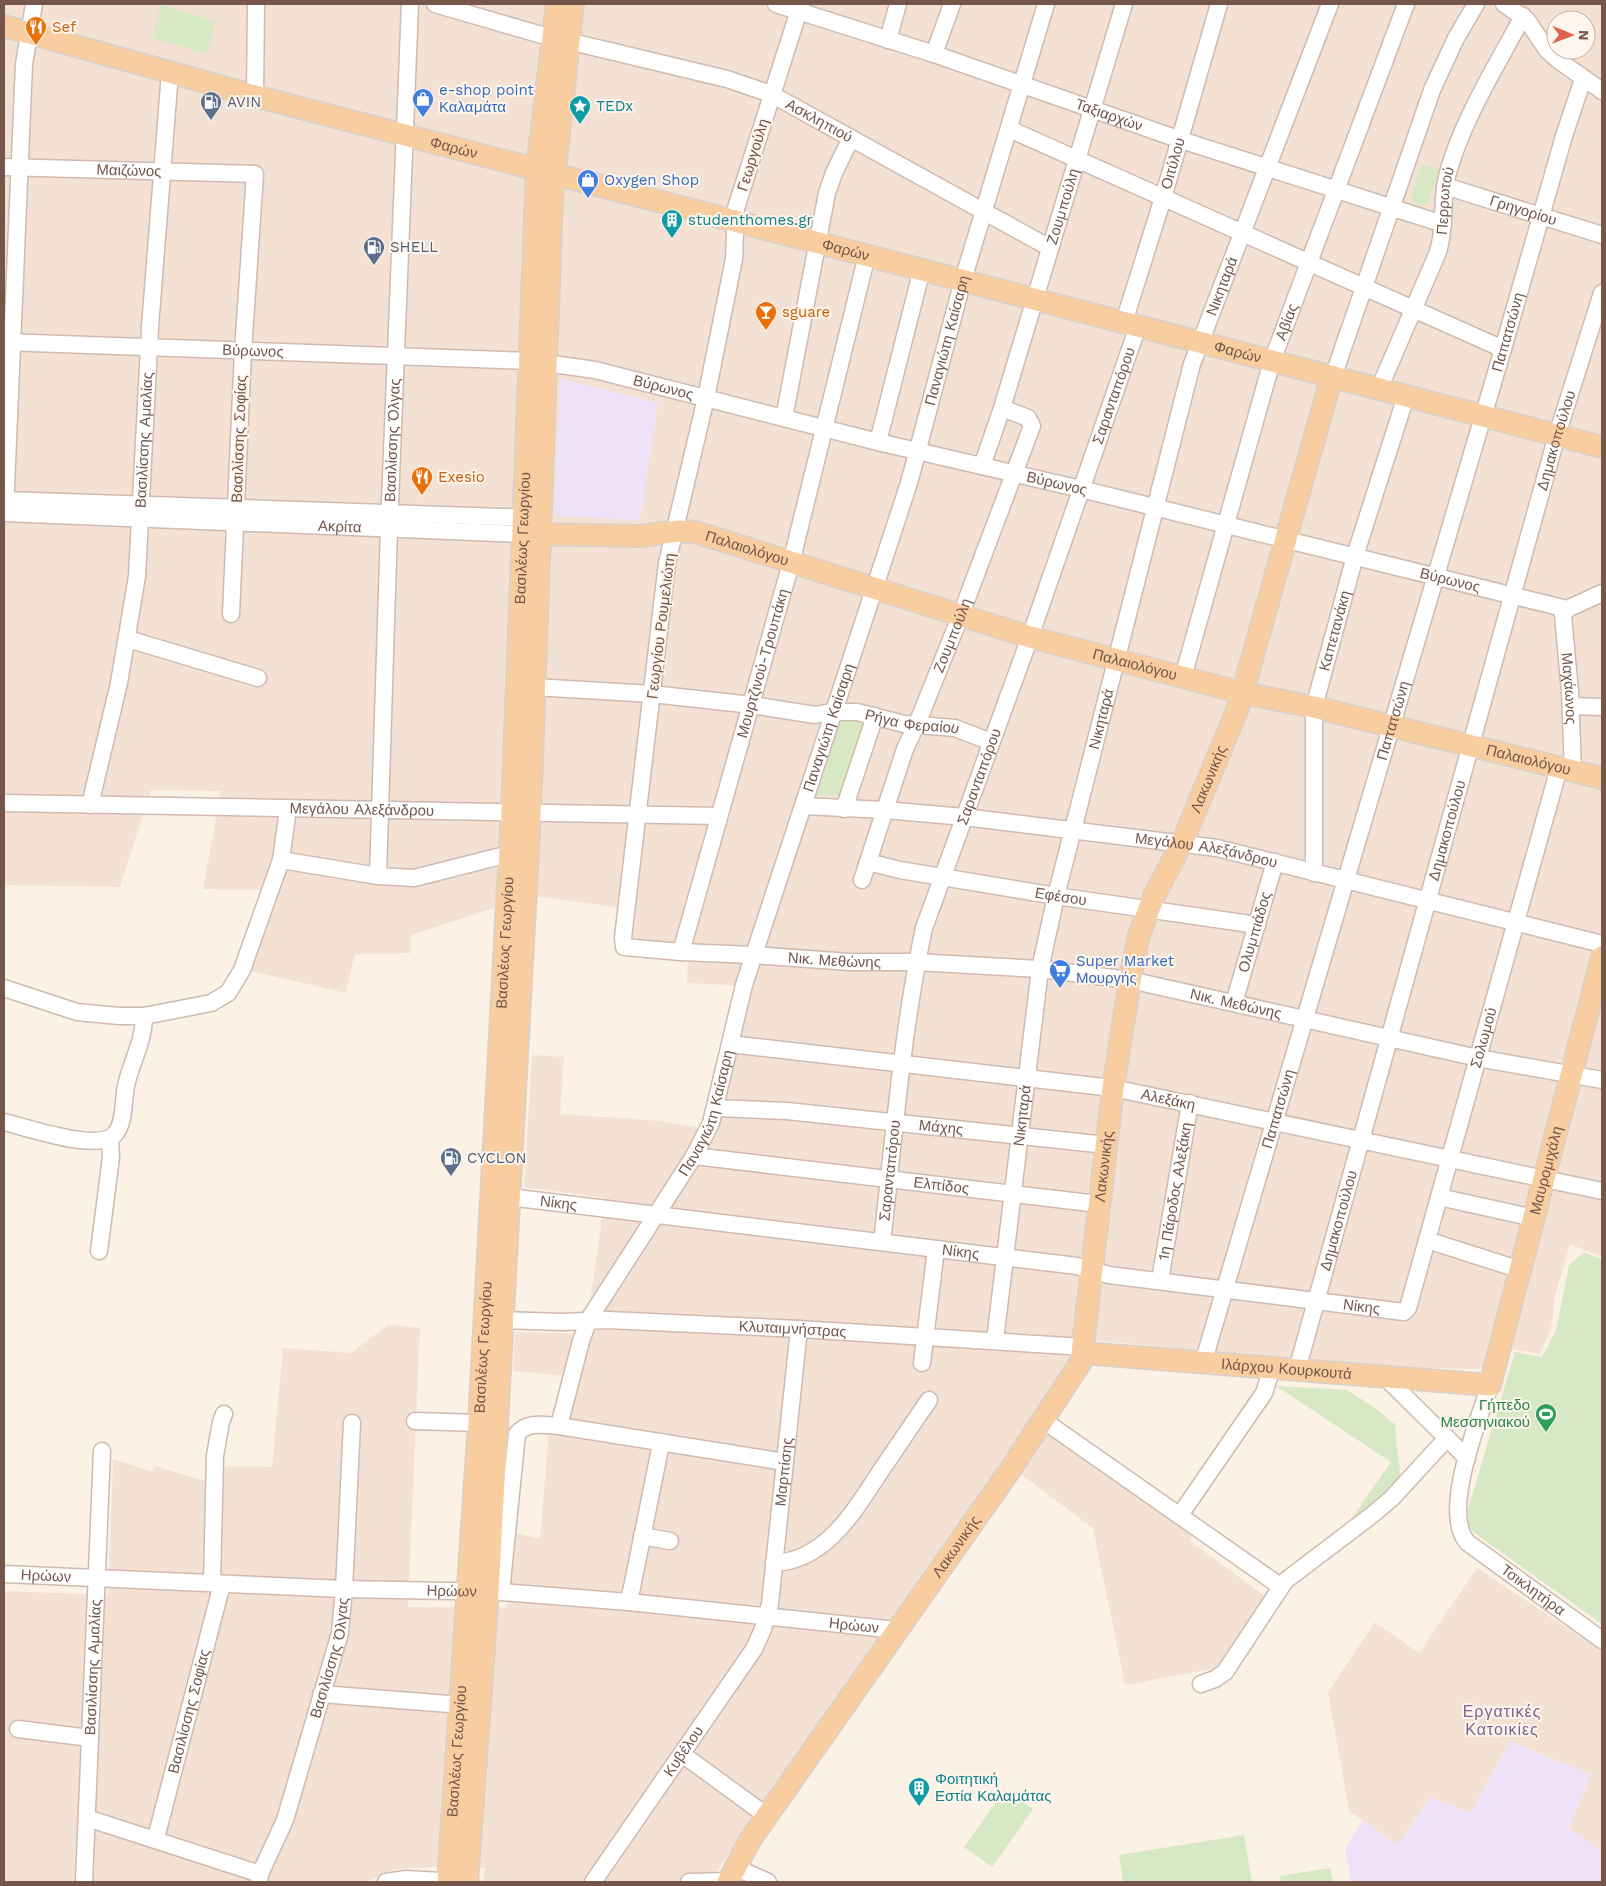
<svg xmlns="http://www.w3.org/2000/svg" width="1606" height="1886" viewBox="0 0 1606 1886" font-family="'Work Sans',sans-serif">
<style>
.residential{fill:#f3e2d4;fill-rule:evenodd}
.education{fill:#eee2f8}
.green{fill:#d7e9c4}
.lines{fill:none;stroke-linecap:round;stroke-linejoin:round}
.minor-casing{stroke:#cfbaaf;stroke-width:19}
.major-casing{stroke:#d8d0cd;stroke-width:24}
.minor{stroke:#fff;stroke-width:16}
.major{stroke:#f8cea0;stroke-width:21}
.labels{text-anchor:middle;dominant-baseline:central;stroke-width:4;stroke-linejoin:round;paint-order:stroke}
.food-label{font-size:15px;fill:#c56008;stroke:#fef5ec;text-anchor:start}
.shop-label{font-size:15px;fill:#366cbe;stroke:#fef5ec;text-anchor:start}
.service-label{font-size:15px;fill:#4e5e75;stroke:#fef5ec;text-anchor:start}
.culture-label{font-size:15px;fill:#0d838f;stroke:#fef5ec;text-anchor:start}
.street-label{font-size:15px;fill:#74564b;stroke:#fef5ec}
.leisure-label{font-size:15px;fill:#27864d;stroke:#fef5ec;text-anchor:end}
.neighbourhood-label{font-size:16px;letter-spacing:1px;fill:#7c6390;stroke:#fef5ec}
</style>
<rect width="100%" height="100%" fill="#fbf1e5"/>
<!-- residential -->
<path class="residential" d="M4 4H1602V1257L1570 1244 1555 1296 1551 1329 1540 1354 1492 1346 1485 1369 1354 1367 1074 1338 1071 1358 1032 1417 1194 1534 1190 1541 1266 1597 1223 1667 1125 1685 1093 1528 1002 1460 868 1651 710 1882H483L485 1868 434 1867 396 1869 366 1882H4V1591L108 1595 113 1459 153 1472 155 1466 219 1485 220 1466 272 1467 283 1348 351 1353 388 1325 420 1328 408 1607 507 1608 516 1533 540 1539 549 1431 566 1434 580 1377 513 1371 515 1332 591 1334 604 1308 590 1303 605 1198 524 1187 532 1055 564 1057 560 1114 661 1121 717 1131 726 1102 750 986 687 983 689 945 631 942 632 909 498 891 497 907 411 935V953L355 954 346 993 246 970 276 890 203 889 221 791 151 790 120 887 4 885ZM1556 20H1586V50H1556Z
M1477 1568 1602 1651V1851L1568 1828 1591 1775 1510 1741 1471 1813 1430 1797 1398 1845 1349 1811 1328 1692 1375 1622 1419 1653Z"/>
<!-- education -->
<path class="education" d="M561 379 658 403 640 520 554 516Z
M1510 1741 1591 1775 1568 1828 1602 1851V1882H1351L1345 1848 1363 1821 1398 1845 1430 1797 1471 1813Z"/>
<!-- green -->
<path class="green" d="M161 5 216 21 206 54 152 38Z
M1422 164 1439 169 1427 206 1412 202 1411 195Z
M841 720 866 722 842 795H817Z
M1584 1252 1602 1260V1624L1473 1532 1468 1523V1509L1515 1352 1542 1357 1556 1330 1569 1265Z
M1276 1386 1347 1390 1372 1406 1397 1426 1395 1429 1401 1480 1392 1490 1334 1535 1333 1533 1347 1525 1391 1462Z
M1005 1790 1033 1809 992 1867 964 1847Z
M1244 1835 1252 1882H1123L1119 1855Z
M1330 1868 1333 1882H1281L1280 1876Z"/>
<g class="lines">
<!-- minor casing -->
<g class="minor-casing">
<g id="minor">
<path d="M435 4 552 38"/>
<path id="s1" d="M776 4 934 54 1178 139 1443 224"/>
<path id="s2" d="M801 4 736 208 734 259 706 398 667 563 623 938 624 947 681 952 753 955 850 962H916L1040 969 1130 980 1478 1058 1602 1080"/>
<path d="M1504 4 1527 20 1547 50 1558 60 1602 91"/>
<path d="M888 40 898 4"/>
<path id="s3" d="M568 41 727 79 771 94 1050 248"/>
<path d="M934 54 952 4"/>
<path d="M255 96 256 4"/>
<path d="M1009 129 1503 349"/>
<path id="s4" d="M4 167 255 174 243 351 231 614"/>
<path id="s5" d="M1445 186 1602 235"/>
<path id="s6" d="M1124 322 1163 198 1219 4"/>
<path id="s7" d="M4 342 530 361"/>
<path id="s8" d="M546 363 595 370 878 442 1081 489 1567 609"/>
<path d="M1333 377 1432 90 1456 38 1476 4"/>
<path id="s9" d="M1379 389 1438 252C1446 227 1441 201 1447 176 1462 120 1496 67 1523 16"/>
<path d="M784 418 827 193 834 173 851 138"/>
<path d="M878 442 922 269"/>
<path id="s10" d="M982 466 1002 408 1124 4"/>
<path d="M4 500 535 518"/>
<path d="M5 511 24 64 34 4"/>
<path id="s11" d="M4 513 523 534"/>
<path id="s12" d="M1567 609 1563 615 1570 692 1573 771"/>
<path d="M1567 609 1602 593"/>
<path d="M128 639 258 678"/>
<path id="s13" d="M1183 677 1272 361 1406 4"/>
<path id="s14" d="M534 687 652 694 752 705 815 715 831 712H857L904 724 955 728 991 742"/>
<path d="M1571 706 1602 707"/>
<path id="s15" d="M4 803 719 816"/>
<path id="s16" d="M90 805 119 683 137 576 150 327 170 72"/>
<path id="s17" d="M803 806 885 810 964 817 1217 848 1602 944"/>
<path d="M844 809 875 716"/>
<path d="M281 860 378 876 414 878 509 854"/>
<path id="s18" d="M868 862 900 870 1056 896 1257 925"/>
<path id="s19" d="M1314 873V707L1355 556 1406 396"/>
<path id="s20" d="M378 876 389 527 410 4"/>
<path id="s21" d="M862 880 905 749 919 719 960 617 1032 426 1028 418 1002 408"/>
<path id="s22" d="M681 952 791 563 867 255"/>
<path d="M4 988 77 1012 119 1016H144L211 1003 228 993 242 970 281 860 288 809"/>
<path id="s23" d="M1234 1003 1275 862"/>
<path id="s24" d="M730 1044 1113 1088 1602 1191"/>
<path id="s25" d="M716 1108 787 1111 1106 1145"/>
<path d="M4 1122C26 1127 99 1153 115 1134 125 1123 123 1100 126 1086 131 1062 144 1042 144 1016"/>
<path id="s26" d="M694 1156 1098 1204"/>
<path id="s27" d="M509 1197 1077 1266 1109 1275 1404 1312 1408 1308 1559 768"/>
<path d="M1439 1197 1534 1218"/>
<path d="M1427 1240 1521 1270"/>
<path id="s28" d="M882 1242C894 1138 902 1031 924 928L1030 637 1138 326"/>
<path d="M99 1251 111 1157 110 1138"/>
<path id="s29" d="M1160 1280 1190 1103"/>
<path id="s30" d="M502 1320 562 1322 608 1320 799 1329 1084 1347"/>
<path id="s31" d="M995 1340 1040 969 1056 896 1192 364 1330 4"/>
<path d="M922 1363 936 1249"/>
<path id="s32" d="M1203 1363 1503 349 1564 136 1583 79"/>
<path id="s33" d="M1297 1370 1557 435 1602 293"/>
<path d="M1385 1377 1467 1458"/>
<path id="s34" d="M1490 1385C1479 1419 1440 1514 1468 1543L1602 1640"/>
<path d="M1043 1420 1280 1586"/>
<path d="M415 1421 479 1423"/>
<path id="s35" d="M559 1426 581 1341 589 1319 694 1156 711 1123 744 985 909 483 963 280 1046 4"/>
<path d="M1180 1515 1264 1393 1272 1368"/>
<path d="M642 1536 670 1541"/>
<path d="M774 1563C827 1561 856 1508 882 1469 898 1446 913 1423 929 1400"/>
<path id="s36" d="M4 1574 344 1589 501 1592 629 1602 897 1630"/>
<path d="M212 1583 215 1456 221 1422 224 1414"/>
<path d="M501 1592 517 1434C528 1421 543 1425 559 1426L785 1462"/>
<path d="M629 1602 661 1444"/>
<path d="M1201 1684 1215 1679 1225 1672 1285 1581 1372 1515 1392 1498 1447 1438"/>
<path d="M321 1694 462 1705"/>
<path d="M18 1729 90 1738"/>
<path d="M682 1754 767 1816"/>
<path d="M87 1818 260 1874"/>
<path id="s37" d="M156 1838 222 1584"/>
<path d="M735 1867 768 1882"/>
<path id="s38" d="M84 1882 102 1451"/>
<path id="s39" d="M259 1882 260 1874 285 1820 340 1633 344 1589 352 1423"/>
<path d="M386 1882 406 1879 457 1882"/>
<path id="s40" d="M593 1882 754 1649 763 1629 770 1604 799 1329"/>
<path d="M689 1882 728 1881"/>
</g>
</g>
<!-- major casing -->
<g class="major-casing">
<g id="major">
<path id="s41" d="M4 26 255 96 1602 447"/>
<path id="s42" d="M524 534 641 536 678 531 695 532 1030 637 1243 693 1314 707 1602 778"/>
<path id="s43" d="M1083 1353 1490 1385 1602 957"/>
<path id="s44" d="M448 1882 479 1423 512 813 537 169 557 4"/>
<path d="M467 1882 488 1591 530 813 552 197 573 4"/>
<path id="s45" d="M728 1882 750 1840 1010 1470 1081 1362 1113 1088 1130 980 1139 935 1154 896 1182 843 1238 708 1332 376"/>
</g>
</g>
<!-- minor -->
<use href="#minor" class="minor"/>
<!-- major -->
<use href="#major" class="major"/>
</g>
<!-- icons -->
<defs>
<g id="restaurant-pin" transform="scale(1.125)"><path d="M0 17L-7.5 6A9.5 9.5 0 1 1 7.5 6Z" fill="#e8710a" stroke="#fef5ec"/><path d="M-5-6h1v4h1v-4h1v4h1v-4h1v5L-1.5 .5V6h-2V.5L-5-1ZM5-6V6H3V1.5H1.5Q1.5-4 5-6Z" fill="#fff"/></g>
<g id="shop-pin" transform="scale(1.125)"><path d="M0 17L-7.5 6A9.5 9.5 0 1 1 7.5 6Z" fill="#3f7fe0" stroke="#fef5ec"/><path d="M-5-2.5h2.3a2.7 3.5 0 0 1 5.4 0H5L5.5 6h-11ZM-1.5-2.5h3a1.5 2.3 0 0 0-3 0Z" fill="#fff"/></g>
<g id="fuel-pin" transform="scale(1.125)"><path d="M0 17L-7.5 6A9.5 9.5 0 1 1 7.5 6Z" fill="#5c6f8a" stroke="#fef5ec"/><path d="M-5.5-6h7V0h2V4h1.3V-2.5L3-4.5l.8-.8L6-3V5H2.5V1h-1V6h-7ZM-4.2-4.7v3.2H.2V-4.7Z" fill="#fff"/></g>
<g id="sight-pin" transform="scale(1.125)"><path d="M0 17L-7.5 6A9.5 9.5 0 1 1 7.5 6Z" fill="#0f9aa8" stroke="#fef5ec"/><path d="M0-6L1.8-2.2L6-1.7L2.9 1.2L3.7 5.4L0 3.3L-3.7 5.4L-2.9 1.2L-6-1.7L-1.8-2.2Z" fill="#fff"/></g>
<g id="building-pin" transform="scale(1.125)"><path d="M0 17L-7.5 6A9.5 9.5 0 1 1 7.5 6Z" fill="#0f9aa8" stroke="#fef5ec"/><path d="M-4-6H4V6H1V3H-1V6H-4ZM-2.5-4.3h1.7v1.8h-1.7ZM.8-4.3h1.7v1.8H.8ZM-2.5-1h1.7V.8h-1.7ZM.8-1h1.7V.8H.8Z" fill="#fff"/></g>
<g id="bar-pin" transform="scale(1.125)"><path d="M0 17L-7.5 6A9.5 9.5 0 1 1 7.5 6Z" fill="#e8710a" stroke="#fef5ec"/><path d="M-6-5H6L.8 .8V4.5H3.5V6h-7V4.5H-.8V.8Z" fill="#fff"/></g>
<g id="supermarket-pin" transform="scale(1.125)"><path d="M0 17L-7.5 6A9.5 9.5 0 1 1 7.5 6Z" fill="#3f7fe0" stroke="#fef5ec"/><path d="M-6-5.5h2.5l.6 2H6L4.5 2H-2.5L-4.4-4H-6ZM-1.5 3.2a1.3 1.3 0 1 0 .1 0ZM3 3.2a1.3 1.3 0 1 0 .1 0Z" fill="#fff"/></g>
<g id="stadium-pin" transform="scale(1.125)"><path d="M0 17L-7.5 6A9.5 9.5 0 1 1 7.5 6Z" fill="#2e9e5b" stroke="#fef5ec"/><path d="M0-5a6.5 5 0 1 0 0 10a6.5 5 0 1 0 0-10ZM-3.5-1.8h7v3.6h-7Z" fill="#fff"/></g>
</defs>
<g fill-rule="evenodd">
<use href="#restaurant-pin" x="36" y="27"/>
<use href="#shop-pin" x="423" y="99"/>
<use href="#fuel-pin" x="211" y="102"/>
<use href="#sight-pin" x="580" y="106"/>
<use href="#shop-pin" x="588" y="180"/>
<use href="#building-pin" x="672" y="220"/>
<use href="#fuel-pin" x="374" y="247"/>
<use href="#bar-pin" x="766" y="312"/>
<use href="#restaurant-pin" x="422" y="477"/>
<use href="#supermarket-pin" x="1060" y="970"/>
<use href="#fuel-pin" x="451" y="1158"/>
<use href="#stadium-pin" x="1546" y="1414"/>
<use href="#building-pin" x="919" y="1788"/>
</g>
<g class="labels">
<!-- food labels -->
<g class="food-label">
<text x="52" y="27">Sef</text>
<text x="782" y="312">sguare</text>
<text x="438" y="477">Exesio</text>
</g>
<!-- shop labels -->
<g class="shop-label">
<text x="439" y="90">e-shop point<tspan x="439" dy="17">Καλαμάτα</tspan></text>
<text x="604" y="180">Oxygen Shop</text>
<text x="1076" y="961">Super Market<tspan x="1076" dy="17">Μουργής</tspan></text>
</g>
<!-- service labels -->
<g class="service-label">
<text x="227" y="102">AVIN</text>
<text x="390" y="247">SHELL</text>
<text x="467" y="1158">CYCLON</text>
</g>
<!-- culture labels -->
<g class="culture-label">
<text x="596" y="106">TEDx</text>
<text x="688" y="220">studenthomes.gr</text>
<text x="935" y="1779">Φοιτητική<tspan x="935" dy="17">Εστία Καλαμάτας</tspan></text>
</g>
<!-- street labels -->
<g class="street-label">
<text stroke="none"><textPath href="#s1" startOffset="351">Ταξιαρχών</textPath></text>
<text stroke="none"><textPath href="#s3" startOffset="265">Ασκληπιού</textPath></text>
<text stroke="none"><textPath href="#s41" startOffset="466">Φαρών</textPath></text>
<text transform="translate(753 155) rotate(-73)">Γεωργούλη</text>
<text stroke="none"><textPath href="#s6" startOffset="166">Οιτύλου</textPath></text>
<text stroke="none"><textPath href="#s4" startOffset="125">Μαιζώνος</textPath></text>
<text stroke="none"><textPath href="#s9" startOffset="201">Περρωτού</textPath></text>
<text stroke="none"><textPath href="#s10" startOffset="272">Ζουμπούλη</textPath></text>
<text stroke="none"><textPath href="#s5" startOffset="82">Γρηγορίου</textPath></text>
<text stroke="none"><textPath href="#s41" startOffset="871">Φαρών</textPath></text>
<text stroke="none"><textPath href="#s31" startOffset="1081">Νικηταρά</textPath></text>
<text stroke="none"><textPath href="#s13" startOffset="370">Αβίας</textPath></text>
<text stroke="none"><textPath href="#s32" startOffset="1075">Παπατσώνη</textPath></text>
<text stroke="none"><textPath href="#s35" startOffset="1160">Παναγιώτη Καίσαρη</textPath></text>
<text stroke="none"><textPath href="#s7" startOffset="249">Βύρωνος</textPath></text>
<text stroke="none"><textPath href="#s41" startOffset="1276">Φαρών</textPath></text>
<text stroke="none"><textPath href="#s8" startOffset="120">Βύρωνος</textPath></text>
<text stroke="none"><textPath href="#s28" startOffset="882">Σαρανταπόρου</textPath></text>
<text transform="translate(239 439) rotate(-88)">Βασιλίσσης Σοφίας</text>
<text stroke="none"><textPath href="#s20" startOffset="436">Βασιλίσσης Όλγας</textPath></text>
<text stroke="none"><textPath href="#s16" startOffset="370">Βασιλίσσης Αμαλίας</textPath></text>
<text stroke="none"><textPath href="#s33" startOffset="965">Δημακοπούλου</textPath></text>
<text stroke="none"><textPath href="#s8" startOffset="525">Βύρωνος</textPath></text>
<text stroke="none"><textPath href="#s11" startOffset="336">Ακρίτα</textPath></text>
<text stroke="none"><textPath href="#s44" startOffset="1346">Βασιλέως Γεωργίου</textPath></text>
<text stroke="none"><textPath href="#s42" startOffset="226">Παλαιολόγου</textPath></text>
<text stroke="none"><textPath href="#s8" startOffset="930">Βύρωνος</textPath></text>
<text transform="translate(661 626) rotate(-83)">Γεωργίου Ρουμελιώτη</text>
<text stroke="none"><textPath href="#s19" startOffset="245">Καπετανάκη</textPath></text>
<text stroke="none"><textPath href="#s21" startOffset="261">Ζουμπούλη</textPath></text>
<text stroke="none"><textPath href="#s22" startOffset="300">Μουρτζινού-Τρουπάκη</textPath></text>
<text stroke="none"><textPath href="#s42" startOffset="631">Παλαιολόγου</textPath></text>
<text stroke="none"><textPath href="#s12" startOffset="81">Μαχάωνος</textPath></text>
<text stroke="none"><textPath href="#s31" startOffset="631">Νικηταρά</textPath></text>
<text stroke="none"><textPath href="#s32" startOffset="670">Παπατσώνη</textPath></text>
<text stroke="none"><textPath href="#s14" startOffset="381">Ρήγα Φεραίου</textPath></text>
<text stroke="none"><textPath href="#s35" startOffset="755">Παναγιώτη Καίσαρη</textPath></text>
<text stroke="none"><textPath href="#s42" startOffset="1036">Παλαιολόγου</textPath></text>
<text stroke="none"><textPath href="#s28" startOffset="478">Σαρανταπόρου</textPath></text>
<text stroke="none"><textPath href="#s45" startOffset="1231">Λακωνικής</textPath></text>
<text stroke="none"><textPath href="#s15" startOffset="358">Μεγάλου Αλεξάνδρου</textPath></text>
<text stroke="none"><textPath href="#s33" startOffset="560">Δημακοπούλου</textPath></text>
<text stroke="none"><textPath href="#s17" startOffset="406">Μεγάλου Αλεξάνδρου</textPath></text>
<text stroke="none"><textPath href="#s18" startOffset="196">Εφέσου</textPath></text>
<text stroke="none"><textPath href="#s23" startOffset="74">Ολυμπιάδος</textPath></text>
<text stroke="none"><textPath href="#s44" startOffset="941">Βασιλέως Γεωργίου</textPath></text>
<text stroke="none"><textPath href="#s2" startOffset="1174">Νικ. Μεθώνης</textPath></text>
<text stroke="none"><textPath href="#s2" startOffset="1579">Νικ. Μεθώνης</textPath></text>
<text stroke="none"><textPath href="#s27" startOffset="1189">Σολωμού</textPath></text>
<text stroke="none"><textPath href="#s24" startOffset="442">Αλεξάκη</textPath></text>
<text stroke="none"><textPath href="#s32" startOffset="265">Παπατσώνη</textPath></text>
<text stroke="none"><textPath href="#s35" startOffset="350">Παναγιώτη Καίσαρη</textPath></text>
<text stroke="none"><textPath href="#s31" startOffset="226">Νικηταρά</textPath></text>
<text stroke="none"><textPath href="#s25" startOffset="226">Μάχης</textPath></text>
<text stroke="none"><textPath href="#s45" startOffset="826">Λακωνικής</textPath></text>
<text stroke="none"><textPath href="#s28" startOffset="72">Σαρανταπόρου</textPath></text>
<text stroke="none"><textPath href="#s43" startOffset="630">Μαυρομιχάλη</textPath></text>
<text stroke="none"><textPath href="#s26" startOffset="249">Ελπίδος</textPath></text>
<text stroke="none"><textPath href="#s29" startOffset="90">1η Πάροδος Αλεξάκη</textPath></text>
<text stroke="none"><textPath href="#s27" startOffset="50">Νίκης</textPath></text>
<text stroke="none"><textPath href="#s33" startOffset="155">Δημακοπούλου</textPath></text>
<text stroke="none"><textPath href="#s27" startOffset="455">Νίκης</textPath></text>
<text stroke="none"><textPath href="#s27" startOffset="860">Νίκης</textPath></text>
<text stroke="none"><textPath href="#s30" startOffset="291">Κλυταιμνήστρας</textPath></text>
<text stroke="none"><textPath href="#s44" startOffset="536">Βασιλέως Γεωργίου</textPath></text>
<text stroke="none"><textPath href="#s43" startOffset="204">Ιλάρχου Κουρκουτά</textPath></text>
<text stroke="none"><textPath href="#s40" startOffset="464">Μαρπίσης</textPath></text>
<text stroke="none"><textPath href="#s45" startOffset="406">Λακωνικής</textPath></text>
<text stroke="none"><textPath href="#s36" startOffset="42">Ηρώων</textPath></text>
<text stroke="none"><textPath href="#s34" startOffset="245">Τσικλητήρα</textPath></text>
<text stroke="none"><textPath href="#s36" startOffset="448">Ηρώων</textPath></text>
<text stroke="none"><textPath href="#s36" startOffset="852">Ηρώων</textPath></text>
<text stroke="none"><textPath href="#s39" startOffset="236">Βασιλίσσης Όλγας</textPath></text>
<text stroke="none"><textPath href="#s38" startOffset="215">Βασιλίσσης Αμαλίας</textPath></text>
<text stroke="none"><textPath href="#s37" startOffset="131">Βασιλίσσης Σοφίας</textPath></text>
<text stroke="none"><textPath href="#s40" startOffset="159">Κυβέλου</textPath></text>
<text stroke="none"><textPath href="#s44" startOffset="131">Βασιλέως Γεωργίου</textPath></text>
</g>
<!-- leisure labels -->
<g class="leisure-label">
<text x="1530" y="1405">Γήπεδο<tspan x="1530" dy="17">Μεσσηνιακού</tspan></text>
</g>
<!-- neighbourhood labels -->
<g class="neighbourhood-label">
<text x="1502" y="1711">Εργατικές<tspan x="1502" dy="18">Κατοικίες</tspan></text>
</g>
</g>
<!-- border -->
<rect width="1606" height="1886" fill="none" stroke="#74564b" stroke-width="10"/>
<!-- north arrow -->
<g transform="translate(1571 35) rotate(91)"><circle r="24" fill="#fef5ec" stroke="#c7b5ac"/>
<path d="M0-4L9 19L0 12L-9 19Z" fill="#e1614f"/>
<text y="-8" font-size="14" font-weight="bold" text-anchor="middle" fill="#74564b">N</text>
</g>
</svg>
